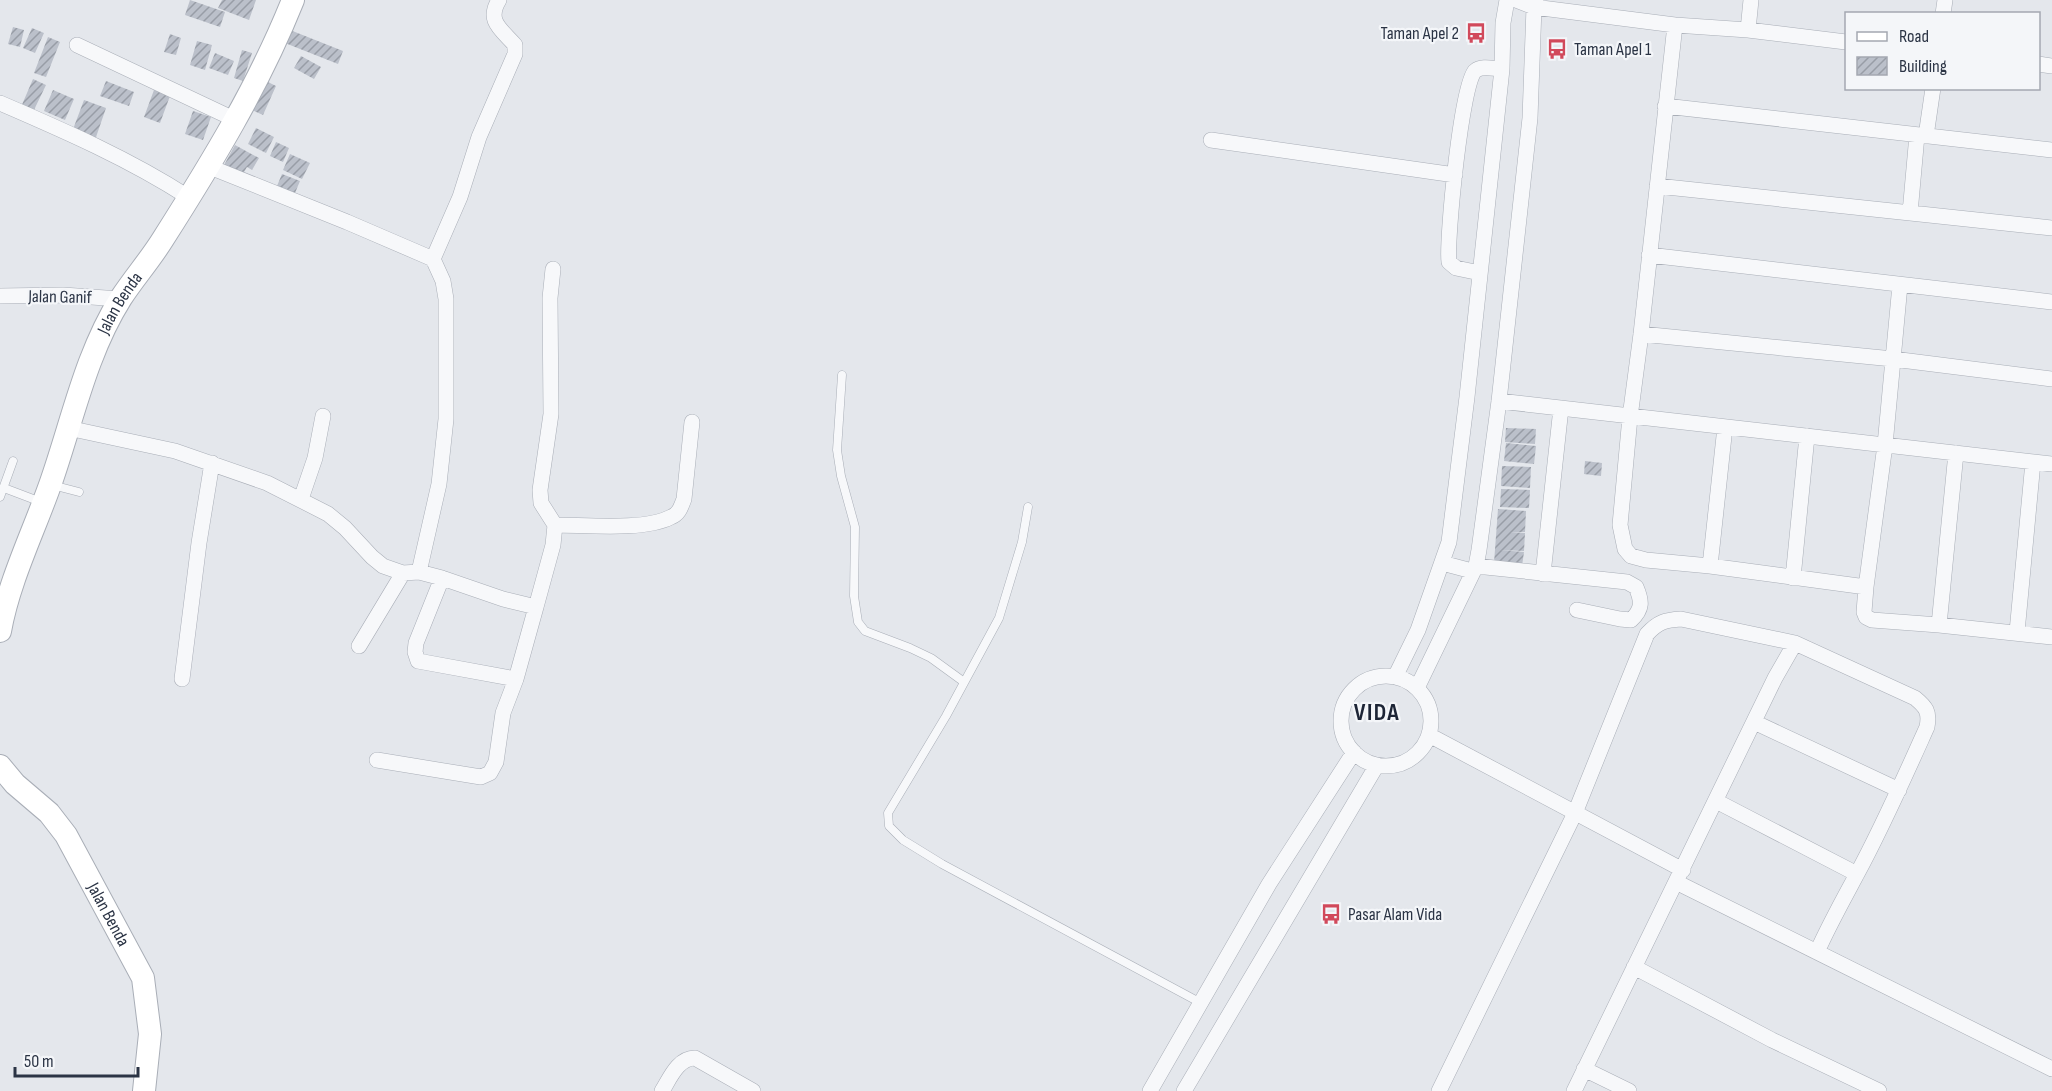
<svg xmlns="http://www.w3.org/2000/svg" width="2052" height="1091" viewBox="0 0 2052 1091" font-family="'Sofia Sans Condensed',sans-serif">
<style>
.building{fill:url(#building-hatch)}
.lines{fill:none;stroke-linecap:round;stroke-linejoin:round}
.lane-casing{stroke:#a9aeb7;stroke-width:9}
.street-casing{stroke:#a9aeb7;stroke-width:16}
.secondary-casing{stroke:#a9aeb7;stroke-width:24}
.lane{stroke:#f7f8fa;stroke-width:8}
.street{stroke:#f7f8fa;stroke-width:15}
.secondary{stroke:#fff;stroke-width:22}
.labels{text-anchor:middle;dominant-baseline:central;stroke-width:4.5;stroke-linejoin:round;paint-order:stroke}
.poi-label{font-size:18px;fill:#2b3445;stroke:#f4f6f9;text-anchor:start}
.street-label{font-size:18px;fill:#2b3445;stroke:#f4f6f9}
.district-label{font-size:24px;font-weight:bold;letter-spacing:1.5px;fill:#1d2536;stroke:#f4f6f9}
</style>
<defs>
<pattern id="building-hatch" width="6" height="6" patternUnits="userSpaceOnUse" patternTransform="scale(1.5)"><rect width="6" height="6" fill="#bbc0ca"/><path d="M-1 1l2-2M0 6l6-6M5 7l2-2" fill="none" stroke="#989da6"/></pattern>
</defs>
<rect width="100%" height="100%" fill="#e4e7ec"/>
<!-- building -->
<path class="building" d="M190 0 225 12 220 27 185 15Z
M222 0H256L249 20 218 8Z
M13 27 24 30 20 47 8 44Z
M32 28 44 33 35 53 23 48Z
M290 30 343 51 338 64 285 43Z
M170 34 181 38 176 55 164 52Z
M48 37 60 42 46 77 34 73Z
M197 41 212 45 205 70 190 65Z
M242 50 252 53 243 81 234 78Z
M215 53 234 61 228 75 209 68Z
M301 56 321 67 314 79 294 68Z
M33 79 46 85 33 112 21 107Z
M106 81 134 92 129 106 100 96Z
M266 81 276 86 263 115 252 110Z
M53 90 74 99 65 120 44 111Z
M154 90 170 96 160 123 144 117Z
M84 100 106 108 95 140 72 132Z
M193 111 211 117 203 140 185 134Z
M256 128 274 137 266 153 248 144Z
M276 142 289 148 283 162 270 156Z
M235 145 259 158 252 170 247 167 241 177 223 167Z
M290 154 310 163 302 179 283 170Z
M282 174 300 181 295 193 277 186Z
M1506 428 1536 429 1535 444 1505 442Z
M1506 443 1536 446 1534 464 1504 461Z
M1585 461 1602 463 1601 476 1584 474Z
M1502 466 1531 467 1530 488 1501 486Z
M1501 489 1530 490 1529 508 1500 507Z
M1498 509 1526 511 1525 532H1510L1525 533 1524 551 1500 550 1524 552 1522 566 1494 563Z"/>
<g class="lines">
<!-- lane casing -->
<g class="lane-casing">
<path id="lane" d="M842 375 837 450 841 476 855 527 854 596 858 622 865 631 910 648 931 658 964 682
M52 485 79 492
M4 488 41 502
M0 497 13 461
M1028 507 1022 542 999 618 946 716 888 813 889 826 903 840 942 864 1201 1003"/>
</g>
<!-- street casing -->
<g class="street-casing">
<path id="street" d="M1516 0 1534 7 1675 25 1748 30 1846 42
M1943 14 1945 0
M1675 25 1641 334 1630 417 1620 525 1625 549 1631 556 1646 560 1710 566 1866 587
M1748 30 1751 0
M77 45 236 120
M2038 64 2052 66
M0 103C65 131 129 159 188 197
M1665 106 2052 150
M1926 136 1933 88
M1211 140 1455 175
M210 167 347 222 433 259 443 281 446 299V419L439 484 419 572
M1657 186 2052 228
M1910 213 1917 135
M1649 255 2052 302
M433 259 460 197 479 137 515 54V45C501 29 486 21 499 0
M1480 273 1456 268 1449 262C1446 241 1462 80 1475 71 1482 65 1494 69 1502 69
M1900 285 1885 445 1866 587 1864 612 1866 617 1872 620 1939 625 2052 637
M0 296 63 295 120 299
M1641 334 1893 359 2052 379
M1499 401 2052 464
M68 428 175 451 267 483 328 514 345 528 372 557 383 566 403 573 419 572 442 578 503 599 536 607 516 679 503 713 496 762 490 773 481 777 377 760
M301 499 315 458 323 416
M555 525C586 525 644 531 671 517 679 514 681 507 684 499L692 422
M1442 563 1472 571
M1476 566 1627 582 1636 587C1642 601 1643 609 1631 620L1620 619 1577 610
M1710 566 1725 427
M1543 574 1561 408
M442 578 416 643 415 652 418 661 516 679
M1793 578 1807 436
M536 607 553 545 555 525 541 503 540 490 551 414 550 298 553 269
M1939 625 1956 453
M2017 632 2033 462
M359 646 403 573
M1341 721a45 45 0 1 1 90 0a45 45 0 1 1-90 0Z
M1395 677 1418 630 1449 542 1467 397 1502 69 1503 23 1507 0
M182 679 199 543 212 463
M1417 688 1476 566 1479 550 1499 401 1530 118 1534 7 1536 0
M1754 722 1899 790
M1429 735 1683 870
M1716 801 1857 874
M1676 882 2052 1069
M1634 967 1772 1040 1879 1091
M1584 1069 1629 1091
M662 1091C670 1078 678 1058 695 1058L753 1091
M1150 1091 1269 884 1354 752
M1184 1091 1377 765
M1439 1091 1575 813 1647 634C1658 622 1665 620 1681 619L1795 643 1915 698C1926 707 1930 712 1927 727 1905 776 1883 826 1857 874 1843 900 1829 925 1817 952
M1574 1091 1775 678 1795 643"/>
</g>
<!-- secondary casing -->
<g class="secondary-casing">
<g id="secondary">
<path id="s1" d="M0 631C9 581 33 533 50 485 72 423 85 355 121 298 134 278 150 260 163 239 212 162 259 85 293 0"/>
<path id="s2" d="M0 766 15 784 49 813 66 835 143 978 150 1034 144 1091"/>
</g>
</g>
<!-- lane -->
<use href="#lane" class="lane"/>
<!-- street -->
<use href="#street" class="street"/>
<!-- secondary -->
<use href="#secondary" class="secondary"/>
</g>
<!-- icons -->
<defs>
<g id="bus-bare" transform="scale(1.62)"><path d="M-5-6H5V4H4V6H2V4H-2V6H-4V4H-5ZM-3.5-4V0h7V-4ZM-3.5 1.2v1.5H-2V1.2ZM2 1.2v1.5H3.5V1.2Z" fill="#d1495b" stroke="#f4f6f9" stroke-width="2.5" paint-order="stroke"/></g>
</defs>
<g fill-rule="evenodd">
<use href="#bus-bare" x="1476" y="33"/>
<use href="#bus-bare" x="1557" y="49"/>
<use href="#bus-bare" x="1331" y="914"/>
</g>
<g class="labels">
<!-- poi labels -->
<g class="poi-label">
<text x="1459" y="33" text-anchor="end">Taman Apel 2</text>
<text x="1574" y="49">Taman Apel 1</text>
<text x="1348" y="914">Pasar Alam Vida</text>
</g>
<!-- street labels -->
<g class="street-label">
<text transform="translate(60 297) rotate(1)">Jalan Ganif</text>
<text stroke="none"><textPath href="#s1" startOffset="350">Jalan Benda</textPath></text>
<text stroke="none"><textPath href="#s2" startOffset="186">Jalan Benda</textPath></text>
</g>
<!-- district labels -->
<g class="district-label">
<text x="1377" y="712">VIDA</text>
</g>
</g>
<!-- legend -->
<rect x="1845" y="12" width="195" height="78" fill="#f4f6f9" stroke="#a4a8b1" stroke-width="1.5"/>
<rect x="1857" y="32" width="30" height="9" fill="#ffffff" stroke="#a4a8b1" stroke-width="1.5"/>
<text x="1899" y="42" font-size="18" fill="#2b3445">Road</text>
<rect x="1857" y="57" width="30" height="18" fill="url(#building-hatch)" stroke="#a4a8b1" stroke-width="1.5"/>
<text x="1899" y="72" font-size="18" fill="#2b3445">Building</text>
<!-- scale -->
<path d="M15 1067v9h123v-9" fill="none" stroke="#2b3445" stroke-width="3"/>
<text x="24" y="1067" font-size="18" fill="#2b3445" stroke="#f4f6f9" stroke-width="4.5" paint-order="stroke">50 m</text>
</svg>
